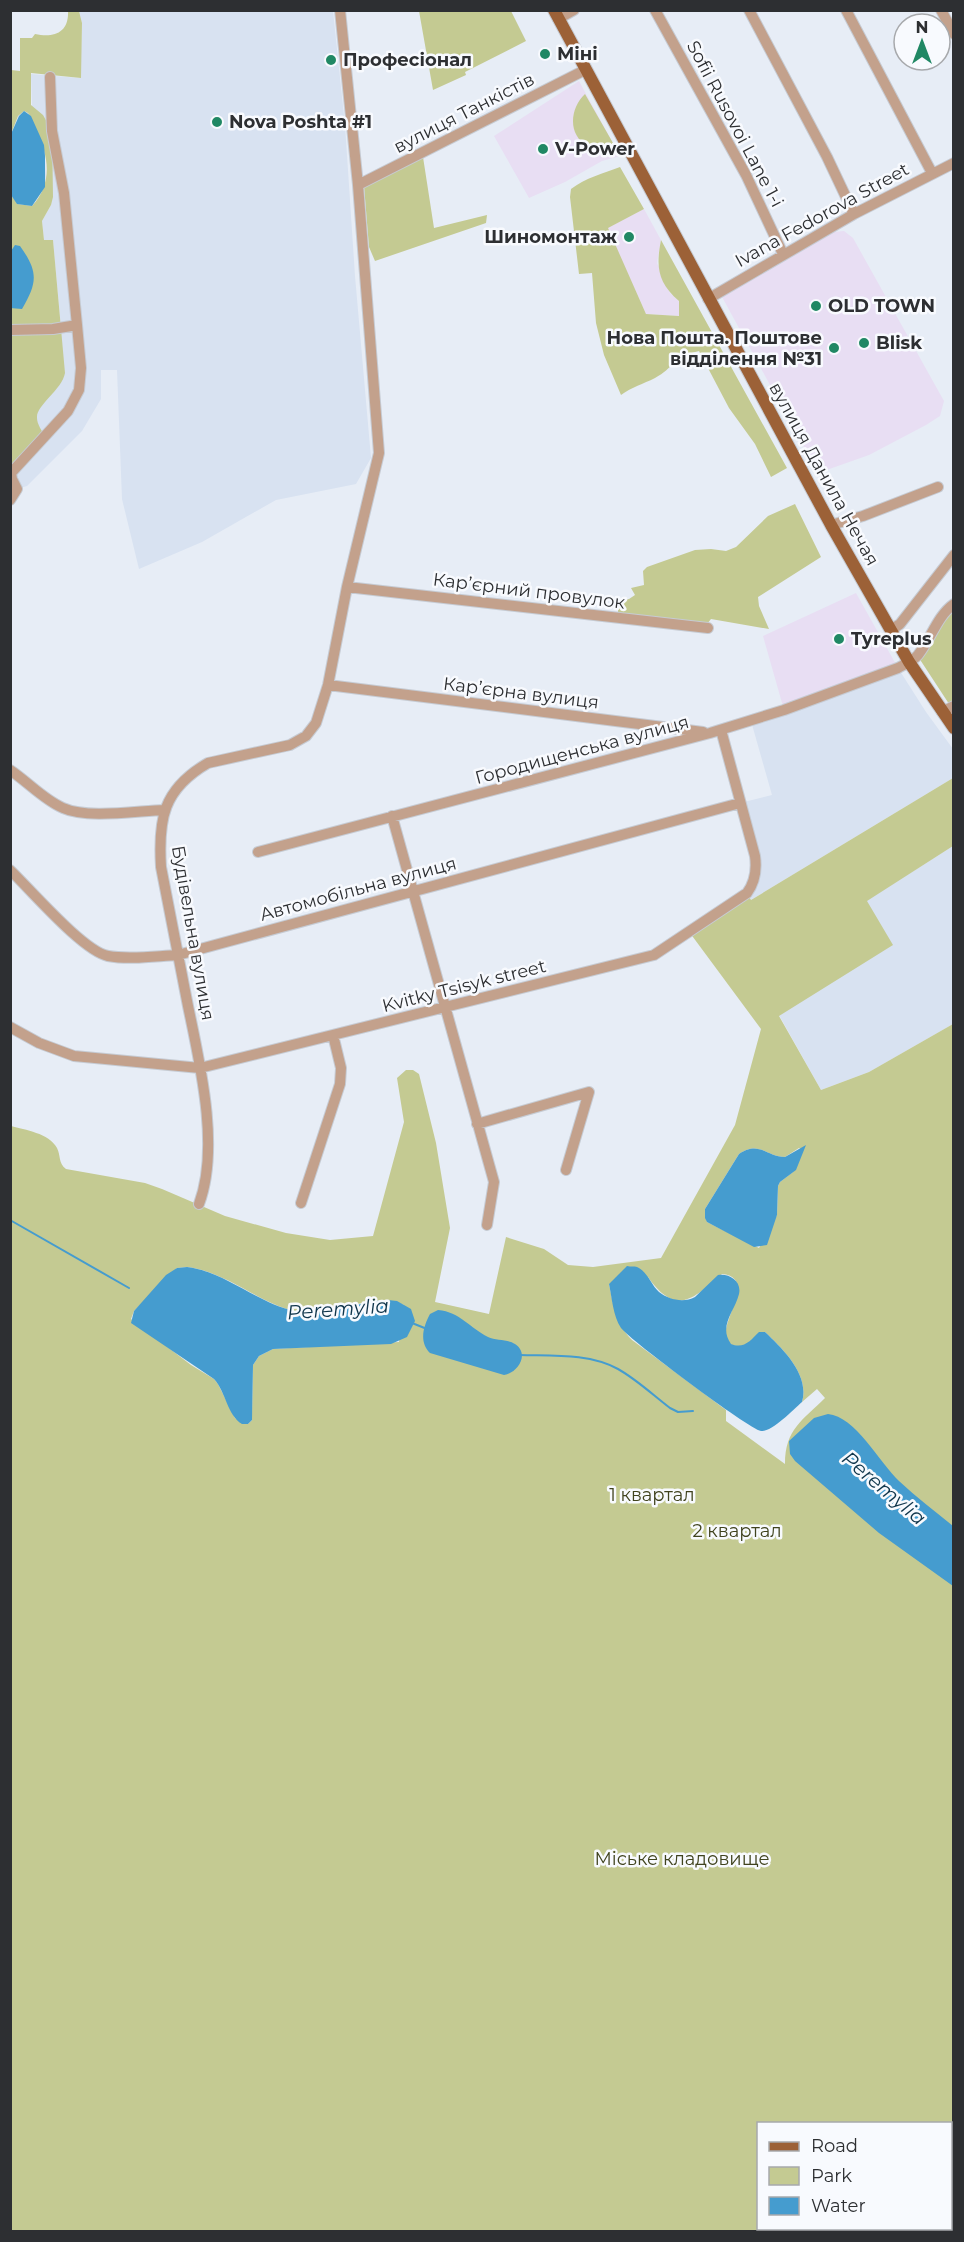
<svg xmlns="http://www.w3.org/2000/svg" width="964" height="2242" viewBox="0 0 964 2242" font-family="Montserrat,sans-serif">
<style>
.commercial{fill:#e8def3}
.built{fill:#d8e2f1}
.green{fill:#c4ca92;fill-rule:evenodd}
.water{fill:#459ccf}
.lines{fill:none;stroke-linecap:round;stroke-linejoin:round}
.stream{stroke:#459ccf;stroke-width:2}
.minor-casing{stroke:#c6cbd3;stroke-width:12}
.major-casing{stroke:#c6cbd3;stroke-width:14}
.minor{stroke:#c3a18c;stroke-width:10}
.major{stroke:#9c6137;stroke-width:12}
.poi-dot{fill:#208864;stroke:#f8fafe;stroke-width:2}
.labels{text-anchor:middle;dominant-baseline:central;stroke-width:5;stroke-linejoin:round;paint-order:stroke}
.poi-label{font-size:18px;font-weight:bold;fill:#2d2f32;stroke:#f8fafe;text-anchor:start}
.street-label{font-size:18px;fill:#2d2f32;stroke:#f8fafe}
.park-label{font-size:18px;fill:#40431e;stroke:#f8fafe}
.water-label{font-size:20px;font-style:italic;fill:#0f354b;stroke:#f8fafe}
</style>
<rect width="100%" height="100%" fill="#e7edf6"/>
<!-- commercial -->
<path class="commercial" d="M579 81 620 156 602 161 565 182 529 198 494 136Z
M644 209 661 240 657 263 670 293 679 301V316L646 314 607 228Z
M844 231 853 238 944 401 940 416 926 425 869 455 818 473 721 295 825 233Z
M856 593 898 668 784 710 763 636Z"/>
<!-- built -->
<path class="built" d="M79 11H333L345 125 355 276 371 458 356 484 276 500 202 542 139 569 122 499 117 370H101V399L82 431 27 486 17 489 12 479 37 421V415L61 328 53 240H44L42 221 51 205 52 131 31 116 34 127 44 145 46 175 45 187 32 206 18 204 11 195V134L18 116 24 111 28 112 32 105 31 74 80 78 82 23Z
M898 668 926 712 953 749V778L751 900 747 893 755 875 740 803 772 795 751 721Z
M953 846V1024L869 1072 821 1090 779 1015 892 945 866 901Z"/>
<!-- green -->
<path class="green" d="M68 11H79L82 23 81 78 31 73V105L43 115 52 131 53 197 51 205 42 221 44 240H53L65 373C62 390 36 405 37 418 37 424 42 431 45 436L12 479 11 500V195L18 204 32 206C53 183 49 156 36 130 33 124 32 118 28 113L24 111 18 116 11 134V70L20 71V38H32L35 34C54 38 69 33 68 11Z
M419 11H511L526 41 465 72 466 75 433 90Z
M585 94 613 143 607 148C601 148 593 149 588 146 567 135 570 108 585 94Z
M423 157 434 228 487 215 486 223 375 261 369 247 364 186Z
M620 167 644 209 608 228 646 314 679 316V301C657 282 656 266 661 240L787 468 771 477 755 444 729 408 699 351C672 357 674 368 655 378 643 384 632 387 621 395L604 355 596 323 592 273 579 274 570 197 571 189C585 178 604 173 620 167Z
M795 504 821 557 758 597 759 606 769 629 711 619 707 624 618 615V601L629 599 635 595 631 588 644 585 643 571 647 567 695 550 711 549 726 551 736 547 768 516Z
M953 604V710L917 655Z
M953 778V846L867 901 893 945 779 1016 821 1090 869 1072 953 1024V2231L11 2232V1126C25 1130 49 1133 57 1148 61 1156 58 1163 66 1169L145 1183 162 1189 225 1216 286 1233 330 1240 373 1236 404 1122 397 1078 406 1070H413L419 1074 436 1143 450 1228 435 1302 489 1314 506 1237 544 1249 568 1265 593 1267 661 1258 735 1125 761 1029 690 933 747 893 751 900ZM799 1148 803 1150 793 1172 780 1182 778 1186 777 1215 759 1248 707 1222 705 1209 739 1154C759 1140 767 1157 785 1157ZM187 1267C229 1272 262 1307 304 1313 337 1317 372 1290 404 1305L399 1342 273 1349 259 1356 253 1365 252 1414V1420L248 1424 235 1418 218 1384 214 1379 191 1365 131 1319 134 1311 177 1268ZM722 1274C765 1278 701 1342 737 1346 750 1348 754 1333 765 1332 783 1349 810 1375 802 1402L817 1389 825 1398C803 1420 785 1429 785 1464L726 1421V1410L632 1340C615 1322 614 1308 609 1284L648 1277C676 1317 693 1299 722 1274ZM758 2124H950V2228H758Z"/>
<!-- water -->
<path class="water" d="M24 111 31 116 44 145 45 156V187L32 206 17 204 11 195V134L19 116Z
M15 245 20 246C38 271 38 282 22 309L10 308 11 251Z
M806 1145 796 1170 780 1182 778 1186 777 1215 767 1245 754 1247 707 1222 705 1218V1209L739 1154C759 1140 767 1157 785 1157Z
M627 1266C631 1267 634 1266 637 1267 648 1272 651 1285 659 1292 669 1300 684 1303 695 1297L718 1275C729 1273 742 1281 739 1294 735 1311 718 1326 731 1344 744 1349 750 1341 759 1332H765C783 1349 810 1375 802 1402 793 1410 772 1432 761 1431 749 1429 630 1340 621 1328 613 1316 612 1298 609 1284Z
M187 1267C226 1272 257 1303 295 1311 327 1318 356 1301 388 1300L397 1301 411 1309 415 1321 407 1337 391 1344 273 1349 259 1356 253 1365 252 1420 248 1424H242C227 1415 226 1392 214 1379L131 1323 134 1311 166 1275 177 1268Z
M438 1310C460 1312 470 1328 488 1337 496 1341 508 1339 515 1344 530 1354 518 1373 504 1375L430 1353C419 1342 423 1327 430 1314Z
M828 1414C855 1416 880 1463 899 1481 916 1497 935 1511 953 1526V1586L879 1533 795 1461 790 1454 789 1441 814 1418Z"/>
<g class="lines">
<!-- stream -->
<path class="stream" d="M10 1220 129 1288
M412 1323 427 1329
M520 1355C551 1356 589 1353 618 1369 636 1379 653 1395 670 1408L678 1412 693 1411"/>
<!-- minor casing -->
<g class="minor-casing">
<path id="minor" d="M655 10 746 175 783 254
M749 10 827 157 854 214
M846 10 932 173
M941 10 954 34
M558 19 574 10
M358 185 585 70
M708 299 854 214 954 163
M10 330 53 329 77 325
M10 500 17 489 12 479 11 473 68 411 79 390 81 368 77 325 64 193 52 131 50 77
M831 525 863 516 938 487
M347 587 708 628
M891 630 900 624 954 555
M328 685 703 732
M942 712 954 706
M10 770C28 782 44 800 63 808 87 819 136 811 164 810
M392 816 494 1182 487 1225
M258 852 710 733 784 710 898 668C905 664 913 661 918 655 931 639 937 616 954 604
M10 870C31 890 83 951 108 956 130 960 156 956 178 955L740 803
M10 1027 39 1043 74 1056 200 1068 654 955 747 893C755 882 757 870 755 856L721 730
M477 1124 589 1092 566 1170
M301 1203 340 1084 341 1068 333 1035
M199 1204C220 1148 200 1064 188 1006 179 959 170 913 161 867 158 819 163 789 208 763L290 745 306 736 316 723 328 685 347 587 379 453 358 185 340 10"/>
</g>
<!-- major casing -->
<g class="major-casing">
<path id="major" d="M554 10 831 525 909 662 954 728"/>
</g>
<!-- minor -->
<use href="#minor" class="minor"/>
<!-- major -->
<use href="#major" class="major"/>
</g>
<!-- markers -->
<g class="poi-dot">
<circle cx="545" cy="54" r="6"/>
<circle cx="331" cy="60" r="6"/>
<circle cx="217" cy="122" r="6"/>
<circle cx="543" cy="149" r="6"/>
<circle cx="629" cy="237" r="6"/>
<circle cx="816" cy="306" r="6"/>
<circle cx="864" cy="343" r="6"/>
<circle cx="834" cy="348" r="6"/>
<circle cx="839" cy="639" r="6"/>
</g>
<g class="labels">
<!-- poi labels -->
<g class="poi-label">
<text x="557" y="54">Міні</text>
<text x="343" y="60">Професіонал</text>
<text x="229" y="122">Nova Poshta #1</text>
<text x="555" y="149">V-Power</text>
<text x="617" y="237" text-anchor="end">Шиномонтаж</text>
<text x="828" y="306">OLD TOWN</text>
<text x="822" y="338" text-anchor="end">Нова Пошта. Поштове<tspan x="822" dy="21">відділення №31</tspan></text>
<text x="876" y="343">Blisk</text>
<text x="851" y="639">Tyreplus</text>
</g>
<!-- street labels -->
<g class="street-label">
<text transform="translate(464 113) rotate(-27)">вулиця Танкістів</text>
<text transform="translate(735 124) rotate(62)">Sofii Rusovoi Lane 1-i</text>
<text transform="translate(822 215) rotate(-29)">Ivana Fedorova Street</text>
<text transform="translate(824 474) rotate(61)">вулиця Данила Нечая</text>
<text transform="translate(529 591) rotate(7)">Карʼєрний провулок</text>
<text transform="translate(521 693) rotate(7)">Карʼєрна вулиця</text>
<text transform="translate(582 750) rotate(-15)">Городищенська вулиця</text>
<text transform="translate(358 889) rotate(-15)">Автомобільна вулиця</text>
<text transform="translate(193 933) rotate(80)">Будівельна вулиця</text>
<text transform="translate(464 986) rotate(-14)">Kvitky Tsisyk street</text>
</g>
<!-- park labels -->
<g class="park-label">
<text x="652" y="1495">1 квартал</text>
<text x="737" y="1531">2 квартал</text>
<text x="682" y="1859">Міське кладовище</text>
</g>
<!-- water labels -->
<g class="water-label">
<text transform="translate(338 1309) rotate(-4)">Peremylia</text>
<text transform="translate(884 1488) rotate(40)">Peremylia</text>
</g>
</g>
<!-- border -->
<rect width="964" height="2242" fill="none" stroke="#2d2f32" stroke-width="24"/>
<!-- legend -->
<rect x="757" y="2122" width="195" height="108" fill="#f8fafe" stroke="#a7a9ac" stroke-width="1.5"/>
<rect x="769" y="2142" width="30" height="9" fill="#9c6137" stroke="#a7a9ac" stroke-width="1.5"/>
<text x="811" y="2152" font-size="18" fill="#2d2f32">Road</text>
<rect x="769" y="2167" width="30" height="18" fill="#c4ca92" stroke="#a7a9ac" stroke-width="1.5"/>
<text x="811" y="2182" font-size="18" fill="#2d2f32">Park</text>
<rect x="769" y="2197" width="30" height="18" fill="#459ccf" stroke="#a7a9ac" stroke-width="1.5"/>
<text x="811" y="2212" font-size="18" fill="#2d2f32">Water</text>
<!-- north arrow -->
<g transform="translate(922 42)"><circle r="28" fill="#f8fafe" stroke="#a7a9ac" stroke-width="1.5"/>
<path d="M0-4.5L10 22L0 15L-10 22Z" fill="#208864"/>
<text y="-9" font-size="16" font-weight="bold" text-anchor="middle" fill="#2d2f32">N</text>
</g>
</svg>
